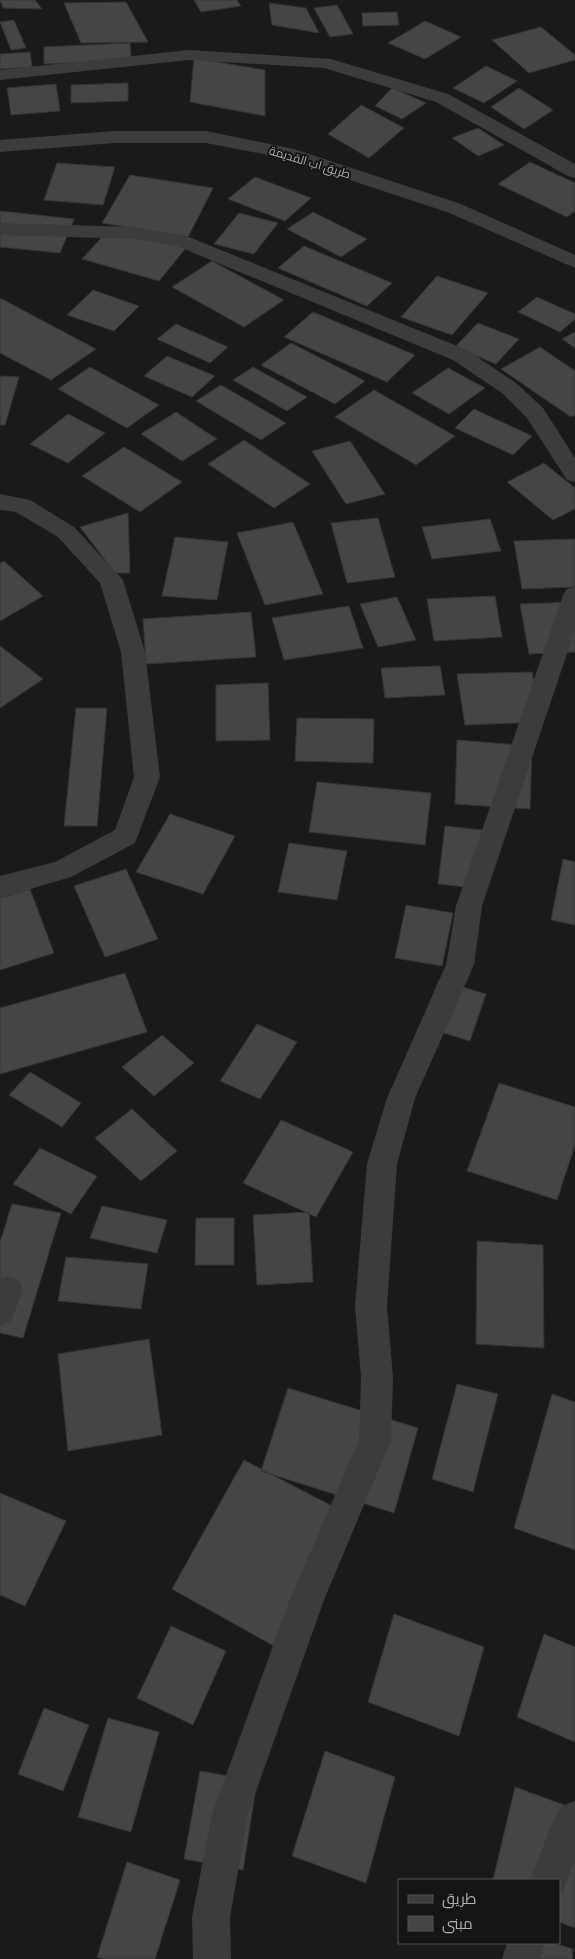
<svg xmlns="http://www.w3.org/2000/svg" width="575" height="1959" viewBox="0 0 575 1959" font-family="Ubuntu,Cairo,sans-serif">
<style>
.building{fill:#44454a;stroke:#343439}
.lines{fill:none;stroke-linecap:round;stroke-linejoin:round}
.minor{fill:#3b3c42;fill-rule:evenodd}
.tertiary{fill:#3b3c42;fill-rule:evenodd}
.labels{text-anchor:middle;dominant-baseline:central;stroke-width:4;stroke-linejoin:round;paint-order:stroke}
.far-street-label{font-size:12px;fill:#acb1bd;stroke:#151518}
</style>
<rect width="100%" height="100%" fill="#1a1a1d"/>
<!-- building -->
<path class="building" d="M0 0H35L42 9 3 8Z
M194 0H237L241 6 201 12Z
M126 2 148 42 81 43 64 3Z
M269 3 306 8 319 33 272 25Z
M337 5 353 34 330 37 314 8Z
M397 12 399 25 363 26 362 13Z
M14 20 26 48 11 50 0 22Z
M425 21 461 37 425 59 388 43Z
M541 27 575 55V60L529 73 492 40Z
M130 43 131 60 44 64V47Z
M30 52 32 67 0 69V54Z
M194 58 265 70V116L190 102Z
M486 66 517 81 484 103 453 88Z
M128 83V101L71 103V85Z
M56 84 60 111 11 115 7 88Z
M392 88 426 103 402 119 375 106Z
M519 88 553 110 524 129 491 107Z
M361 105 404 128 369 158 328 134Z
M478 128 504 145 478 156 452 138Z
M530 162 575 183V211L567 217 498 184Z
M57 163 115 167 103 205 44 200Z
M130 175 213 188 188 237 102 223Z
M255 177 311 198 285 221 228 199Z
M0 211 74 219 60 253 0 247Z
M313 212 367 239 341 257 287 229Z
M239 213 278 223 254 254 214 244Z
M111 227 186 248 159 281 82 259Z
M304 246 392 283 367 306 278 268Z
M212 261 284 300 244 327 172 287Z
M437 276 488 293 452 335 401 317Z
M93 290 139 306 114 331 67 315Z
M537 297 575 314V319L560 332 518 312Z
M0 298 96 349 51 380 0 353Z
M313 312 415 355 387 382 284 337Z
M478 323 519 339 496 364 455 347Z
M176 324 228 347 210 363 157 339Z
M575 332V348L562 339Z
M291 343 365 381 335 404 261 365Z
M540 347 575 371V415L571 417 501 369Z
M167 356 215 376 192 397 144 376Z
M90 367 159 405 127 428 58 389Z
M253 367 307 397 287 411 233 380Z
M448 368 485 388 449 414 412 393Z
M0 376 19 377 5 425H0Z
M221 385 286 423 261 440 196 401Z
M374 390 455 436 416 465 335 417Z
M474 409 532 436 513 455 455 428Z
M176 412 217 439 182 461 141 434Z
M68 414 105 433 68 463 30 444Z
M244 440 310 484 274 508 208 464Z
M350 441 385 494 346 504 312 451Z
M124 447 182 482 140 512 82 476Z
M544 463 575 488V509L553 520 507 482Z
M128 513 130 573H115L80 527Z
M378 518 395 577 347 583 331 523Z
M490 519 501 551 432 559 422 527Z
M293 522 323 594 265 605 237 533Z
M175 537 228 542 217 600 162 596Z
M575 539V587L522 589 514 541Z
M4 561 43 596 0 621V563Z
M495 596 502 637 434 641 427 599Z
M397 597 416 640 378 647 360 604Z
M575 602V652L529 654 520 604Z
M349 606 363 648 284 660 272 618Z
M251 612 256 657 146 664 143 619Z
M0 646 43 679 0 708Z
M440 666 445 695 385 698 381 668Z
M532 672 541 722 465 725 457 674Z
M268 683 270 740 216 741V685Z
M76 708H107L97 826H64Z
M297 718 374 719 373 763 295 761Z
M457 740 532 746 530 809 455 804Z
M317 782 431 793 425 845 309 832Z
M170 814 235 836 203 894 136 872Z
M445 826 491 831 485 889 438 884Z
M289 843 347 851 337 900 278 892Z
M563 859 575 862V925L551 920Z
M126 869 158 939 105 957 74 886Z
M30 889 54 953 0 970V898Z
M406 905 453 913 442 966 395 958Z
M125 973 147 1032 0 1074V1008Z
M439 980 486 994 470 1041 421 1026Z
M257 1024 297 1042 260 1099 220 1081Z
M162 1035 194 1063 154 1096 122 1067Z
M30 1072 81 1103 62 1127 9 1095Z
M499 1083 575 1107V1145L557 1200 467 1171Z
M132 1109 177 1151 141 1181 95 1138Z
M281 1120 353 1152 316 1217 243 1183Z
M40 1148 97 1176 71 1214 13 1184Z
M12 1204 61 1213 23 1338 0 1333V1242Z
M102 1206 167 1220 157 1253 90 1238Z
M309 1212 313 1282 257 1285 253 1215Z
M196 1218H234V1265H195Z
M477 1241 543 1245 544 1348 476 1344Z
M66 1257 148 1264 141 1309 58 1301Z
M149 1339 162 1435 68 1451 58 1354Z
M457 1384 498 1394 473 1492 432 1479Z
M288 1388 418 1428 394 1513 261 1471Z
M552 1394 575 1402V1550L514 1528Z
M244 1460 351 1516 281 1650 172 1589Z
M0 1493 66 1521 25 1606 0 1595Z
M394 1614 484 1647 459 1736 368 1702Z
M171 1626 226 1651 193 1725 137 1698Z
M544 1634 575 1647V1742L517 1717Z
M44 1708 89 1725 63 1791 18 1774Z
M108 1718 159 1732 131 1832 78 1817Z
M325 1751 395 1777 366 1883 292 1856Z
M200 1771 257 1781 243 1870 184 1859Z
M515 1787 575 1809V1928L559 1922V1880H493Z
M127 1862 180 1880 155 1959H104L97 1957Z
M514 1943H552L573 1949 572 1959H511Z"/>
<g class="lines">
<!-- minor -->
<path class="minor" d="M189 50 331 59 448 94 575 164V178L568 176 436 102 324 68 189 60 0 80V70Z
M0 223 136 227 189 237 467 350 516 383 543 408 575 458V482L567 480 527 418 502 393 453 360 177 246 136 239 0 235Z
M0 494 30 500 74 527 123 580 145 652 160 777 135 843 71 877 0 898V876L55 862 115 830 134 777 121 652 100 583 58 537 16 512 0 510Z
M575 587V630L482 906 474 965 415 1098 397 1164 387 1306 393 1377 391 1440 324 1600 248 1814 230 1917 231 1959H193L192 1917 212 1814 290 1599 359 1440 361 1377 355 1306 367 1164 387 1098 446 965 456 906 563 595 567 589Z
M8 1276 19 1280 23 1290 11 1321 0 1326V1279Z
M575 1801V1860L562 1893 559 1895V1880H530L553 1821 562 1806Z
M507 1943H545L540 1959H502Z"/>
<!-- tertiary -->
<path class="tertiary" d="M115 131H206L294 149 461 204 575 255V268L447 212 283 158 206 143H115L0 152V140Z"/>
</g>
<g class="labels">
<!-- far-street labels -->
<g class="far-street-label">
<text transform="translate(310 162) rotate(17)">طريق اب القديمة</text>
</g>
</g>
<!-- legend -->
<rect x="398" y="1879" width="162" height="65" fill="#151518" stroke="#51535a"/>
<rect x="408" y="1895" width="25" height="8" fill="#3b3c42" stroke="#51535a"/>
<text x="442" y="1904" font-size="15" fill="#acb1bd">طريق</text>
<rect x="408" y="1916" width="25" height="15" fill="#44454a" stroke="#51535a"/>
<text x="442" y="1929" font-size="15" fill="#acb1bd">مبنى</text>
</svg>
